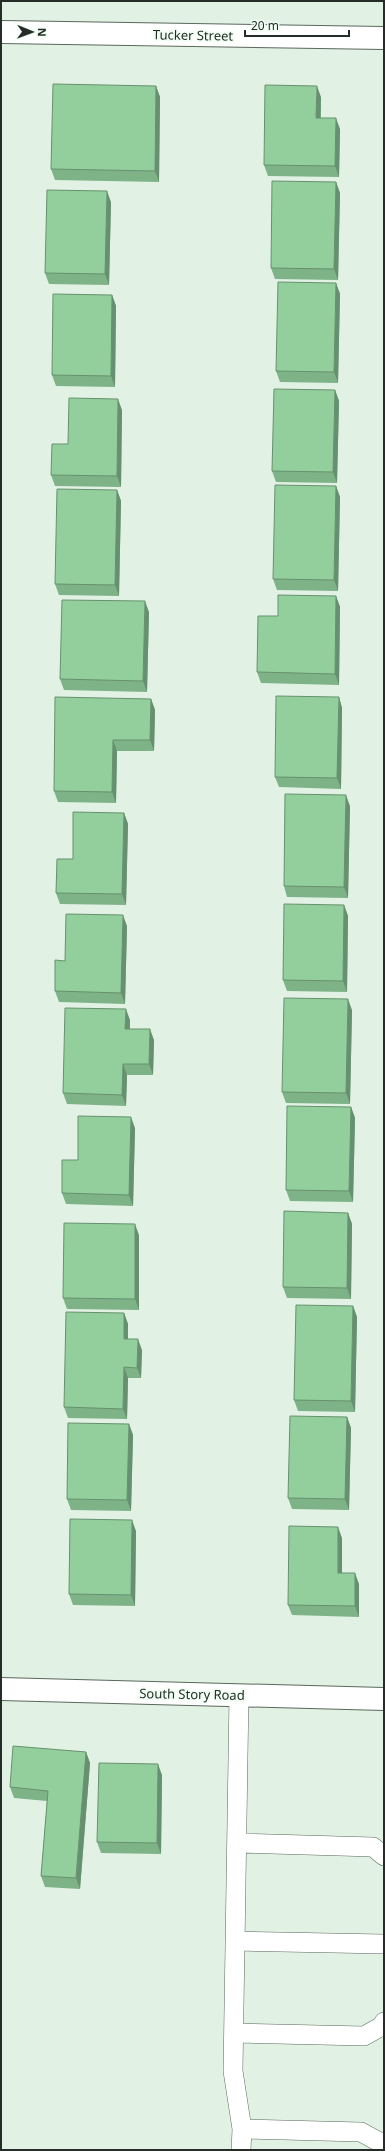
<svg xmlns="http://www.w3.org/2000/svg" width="385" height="2151" viewBox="0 0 385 2151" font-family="'Noto Sans',sans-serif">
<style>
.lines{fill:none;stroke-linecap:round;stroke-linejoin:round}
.service-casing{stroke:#5a685c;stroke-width:20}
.minor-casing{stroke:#5a685c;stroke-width:24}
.secondary-casing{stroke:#5a685c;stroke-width:24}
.service{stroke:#fff;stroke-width:19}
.minor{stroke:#fff;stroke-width:22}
.secondary{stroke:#fff;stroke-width:22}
.wall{fill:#7eb287}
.shaded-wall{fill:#67916e}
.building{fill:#93cf9d;stroke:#67916e}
.labels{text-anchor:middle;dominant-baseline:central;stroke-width:3.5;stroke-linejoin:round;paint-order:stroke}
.street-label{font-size:13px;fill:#262c27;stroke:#f1fef3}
</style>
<rect width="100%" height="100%" fill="#e1f2e4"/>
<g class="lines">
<!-- service casing -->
<g class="service-casing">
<path id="service" d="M239 1695 233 2071 242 2129 241 2150
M237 1843 373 1847 384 1856
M235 1941 384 1944
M234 2033 364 2036 382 2026 384 2022
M242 2129 361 2132 381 2143 383 2150"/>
</g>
<!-- minor casing -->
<g class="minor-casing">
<path id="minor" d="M1 32 384 38"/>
</g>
<!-- secondary casing -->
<g class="secondary-casing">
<path id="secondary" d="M1 1689 384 1699"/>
</g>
<!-- service -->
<use href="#service" class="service"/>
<!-- minor -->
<use href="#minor" class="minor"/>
<!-- secondary -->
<use href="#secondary" class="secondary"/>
</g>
<!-- wall -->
<path class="wall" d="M156 86 160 97 159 182 55 180 51 169Z
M321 97V118L340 129 339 177 268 176 264 165Z
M336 182 340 193 338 280 275 279 271 268Z
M111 202 109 285 49 284 45 273Z
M336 283 340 294 338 383 280 382 276 371Z
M112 295 116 306 115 387 56 386 52 375Z
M335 390 339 401 337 483 276 482 272 471Z
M122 410 121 487 55 486 51 475 68 444Z
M336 486 340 497 338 591 277 590 273 579Z
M117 490 121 501 119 596 59 595 55 584Z
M336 596 340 607 339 685 261 683 257 672 278 616Z
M149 612 147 692 64 690 60 679Z
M339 697 342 708 341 789 279 787 275 777Z
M151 699 155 710 154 751H117L116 803 58 802 54 791Z
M350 806 348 898 287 897 284 886Z
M124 813 128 824 126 905 60 904 56 893 73 859Z
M344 905 348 916 347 992 287 991 283 980Z
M127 926 125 1004 59 1002 55 991 65 961Z
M352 1010 350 1104 286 1103 282 1092Z
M130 1020V1029L154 1040 153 1075H127L126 1106 67 1104 63 1093Z
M351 1107 355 1118 353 1202 290 1201 286 1190Z
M135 1128 133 1206 66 1204 62 1193Z
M348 1213 352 1224 351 1299 287 1298 283 1287Z
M139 1235V1310L67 1309 63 1298Z
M353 1306 357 1317 355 1412 298 1411 294 1400Z
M124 1313 128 1324V1339L142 1350 141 1378H128L127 1419 68 1418 64 1407Z
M347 1417 351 1428 349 1510 292 1509 288 1498Z
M129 1424 133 1435 131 1511 71 1510 67 1499Z
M136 1531 135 1606 73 1605 69 1594Z
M342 1538V1573L359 1584V1617L292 1615 288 1605Z
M86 1752 90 1763 80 1889 45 1887 41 1876 47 1801 14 1798 10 1787Z
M162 1775 161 1854 101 1853 97 1842Z"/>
<!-- shaded-wall -->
<path class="shaded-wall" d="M156 86 160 97 159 182 155 171Z
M317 86 321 97 320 129 316 118Z
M336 118 340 129 339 177 335 166Z
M336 182 340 193 338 280 334 269Z
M107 191 111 202 109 285 105 274Z
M336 283 340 294 338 383 334 372Z
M112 295 116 306 115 387 111 376Z
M335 390 339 401 337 483 333 472Z
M118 399 122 410 121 487 117 476Z
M336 486 340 497 338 591 334 580Z
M117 490 121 501 119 596 115 585Z
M336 596 340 607 339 685 335 674Z
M145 601 149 612 147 692 143 681Z
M339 697 342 708 341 789 337 778Z
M151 699 155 710 154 751 150 740Z
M113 740 117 751 116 803 112 792Z
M346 795 350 806 348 898 344 887Z
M124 813 128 824 126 905 122 894Z
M344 905 348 916 347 992 343 981Z
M123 915 127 926 125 1004 121 993Z
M348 999 352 1010 350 1104 346 1093Z
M126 1009 130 1020 129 1040 125 1029Z
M150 1029 154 1040 153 1075 149 1064Z
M123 1064 127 1075 126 1106 122 1095Z
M351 1107 355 1118 353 1202 349 1191Z
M131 1117 135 1128 133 1206 129 1195Z
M348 1213 352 1224 351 1299 347 1288Z
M135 1224 139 1235V1310L135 1299Z
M353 1306 357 1317 355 1412 351 1401Z
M124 1313 128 1324V1350L124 1339Z
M138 1339 142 1350 141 1378 137 1368Z
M124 1367 128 1378 127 1419 123 1409Z
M347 1417 351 1428 349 1510 345 1499Z
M129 1424 133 1435 131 1511 127 1500Z
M132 1520 136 1531 135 1606 131 1595Z
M338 1527 342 1538V1584L338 1573Z
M355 1573 359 1584V1617L355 1606Z
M86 1752 90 1763 80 1889 76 1878Z
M158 1764 162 1775 161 1854 157 1843Z"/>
<!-- building -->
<path class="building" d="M53 84 156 86 155 171 51 169Z
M265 85 317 86 316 118H336L335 166 264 165Z
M272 181 336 182 334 269 271 268Z
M47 190 107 191 105 274 45 273Z
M278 282 336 283 334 372 276 371Z
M53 294 112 295 111 376 52 375Z
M274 389 335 390 333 472 272 471Z
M69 398 118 399 117 476 51 475 52 444H68Z
M275 485 336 486 334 580 273 579Z
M57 489 117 490 115 585 55 584Z
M278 595 336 596 335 674 257 672 258 616H278Z
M62 600 145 601 143 681 60 679Z
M276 696 339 697 337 778 275 777Z
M55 697 151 699 150 740H113L112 792 54 791Z
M285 794 346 795 344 887 284 886Z
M73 812 124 813 122 894 56 893 57 859H73Z
M284 904 344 905 343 981 283 980Z
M66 914 123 915 121 993 55 991V960L65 961Z
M284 998 348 999 346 1093 282 1092Z
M65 1008 126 1009 125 1029H150L149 1064H123L122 1095 63 1093Z
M287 1106 351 1107 349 1191 286 1190Z
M78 1116 131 1117 129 1195 62 1193V1160H78Z
M284 1211 348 1213 347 1288 283 1287Z
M64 1223 135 1224V1299L63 1298Z
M296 1305 353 1306 351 1401 294 1400Z
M66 1312 124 1313V1339H138L137 1368 124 1367 123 1409 64 1407Z
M290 1416 347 1417 345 1499 288 1498Z
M68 1423 129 1424 127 1500 67 1499Z
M70 1519 132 1520 131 1595 69 1594Z
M289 1526 338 1527V1573H355V1606L288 1605Z
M13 1746 86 1752 76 1878 41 1876 48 1791 10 1787Z
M99 1763 158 1764 157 1843 97 1842Z"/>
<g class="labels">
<!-- street labels -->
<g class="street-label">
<text transform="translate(193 35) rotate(1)">Tucker Street</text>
<text transform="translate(192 1694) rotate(1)">South Story Road</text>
</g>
</g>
<!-- border -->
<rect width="385" height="2151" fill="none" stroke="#262c27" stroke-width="4"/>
<!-- north arrow -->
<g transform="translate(32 32) rotate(91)" stroke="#f1fef3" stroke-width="3" paint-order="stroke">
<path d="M0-3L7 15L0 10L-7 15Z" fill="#262c27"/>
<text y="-6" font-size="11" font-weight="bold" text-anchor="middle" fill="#262c27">N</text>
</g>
<!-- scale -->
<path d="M245 30v6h104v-6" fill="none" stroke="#262c27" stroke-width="2"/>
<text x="251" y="30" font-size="12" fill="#262c27" stroke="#f1fef3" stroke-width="3" paint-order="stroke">20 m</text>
</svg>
